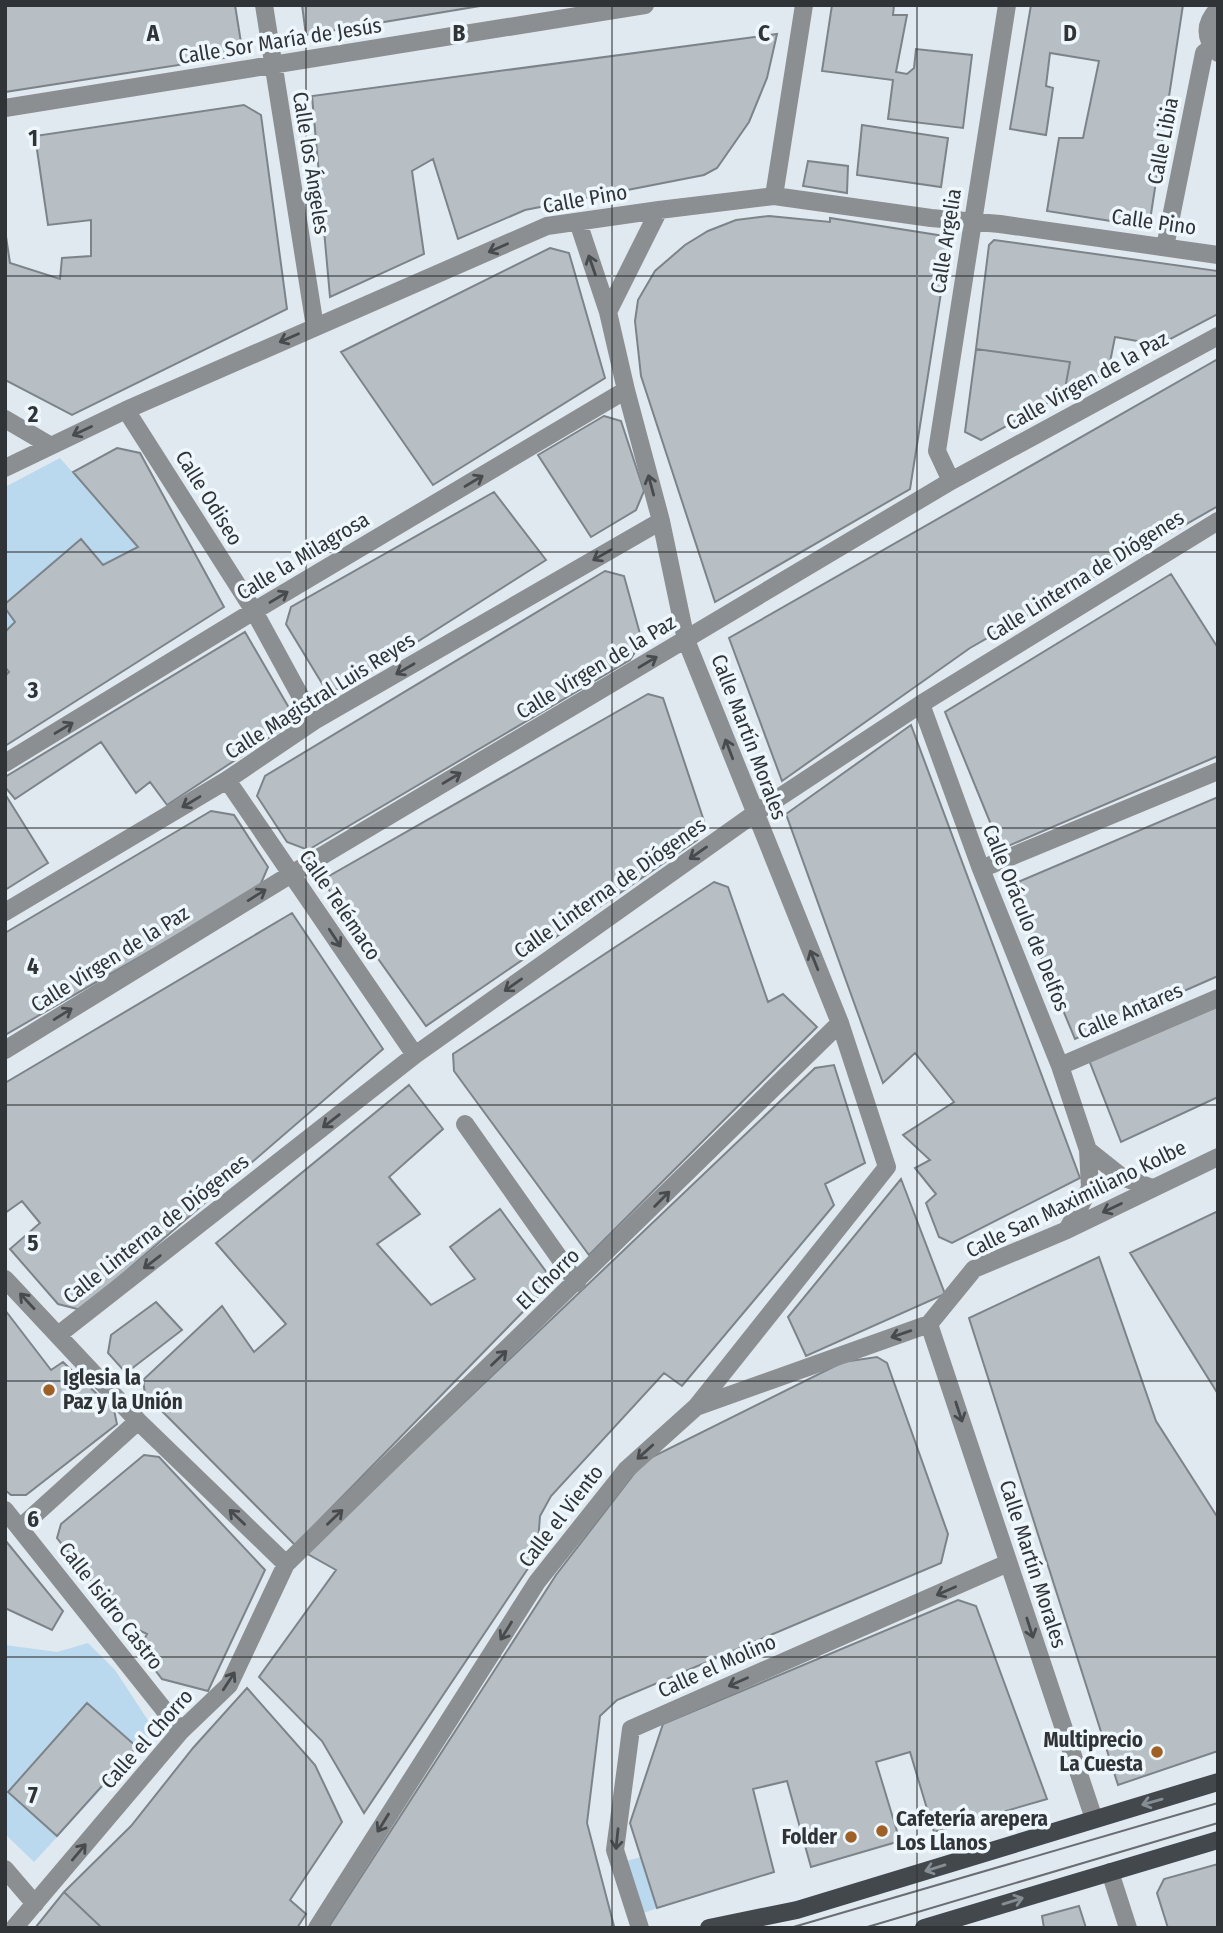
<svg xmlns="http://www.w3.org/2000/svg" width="1223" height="1933" viewBox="0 0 1223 1933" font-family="'Fira Sans Condensed',sans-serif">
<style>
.green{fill:#bad8ee}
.building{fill:#b7bfc5;stroke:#7c848a;stroke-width:2}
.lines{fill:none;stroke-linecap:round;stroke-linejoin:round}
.minor{stroke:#8c8f92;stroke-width:18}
.major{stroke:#43484d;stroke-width:18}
.tram{stroke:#696e72;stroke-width:2}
.oneway{stroke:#484b4e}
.oneway2{stroke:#878e93}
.grid{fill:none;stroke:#313437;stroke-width:2;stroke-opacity:0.55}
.poi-dot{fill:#9e6025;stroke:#eef7fd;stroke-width:2.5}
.labels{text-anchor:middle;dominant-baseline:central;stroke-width:7;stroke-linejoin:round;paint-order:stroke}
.street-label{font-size:21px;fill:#313437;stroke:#eef7fd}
.poi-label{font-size:21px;font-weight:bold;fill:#313437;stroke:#eef7fd;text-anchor:start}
.grid-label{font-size:23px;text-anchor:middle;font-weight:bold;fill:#313437;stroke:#eef7fd;stroke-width:7;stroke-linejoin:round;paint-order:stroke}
</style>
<rect width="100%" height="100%" fill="#e1e9f0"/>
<!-- green -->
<path class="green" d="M60 458 138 547 5 676V487Z
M88 1643 115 1670 155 1731 34 1862 5 1834V1645L57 1652Z
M641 1857 657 1908 641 1914 623 1862Z"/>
<!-- building -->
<path class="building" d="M5 5H235L243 55 5 92Z
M302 5H486L306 35Z
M832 5H894L893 15H907L896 72 907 74 914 68 916 49 972 55 963 128 888 119 893 80 822 71Z
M1031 5H1183L1149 227 1047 211 1059 138H1083L1099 61 1050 53 1046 86 1053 88 1046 135 1010 129Z
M777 34 767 78 749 122 717 168 704 175 525 210 458 239 433 159 412 171 424 254 330 297 312 96Z
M244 105 261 115 287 309 72 415 5 380V230L10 263 60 279 62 258 91 256V220L48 225 35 136Z
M862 125 948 138 941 187 857 175Z
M808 161 848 166 847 193 803 186Z
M769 216 830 222V218L944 236 949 242 910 489 715 602 641 376 635 321 638 300 655 271 685 245 708 231 736 220Z
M994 240 1218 271V314L1159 345 1115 337 1108 372 1064 394 1070 362 976 349 989 245Z
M550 248 569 253 605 378 433 485 341 352Z
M976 349 1070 362 1064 394 981 440 965 432Z
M1218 359V506L970 648 782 781 729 638Z
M604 416 621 421 644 491 636 510 591 537 538 455Z
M117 448 140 453 224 607 5 746V676L9 672 5 667V632L15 622 5 608V604L81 539 103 565 138 547 73 472Z
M494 492 546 560 343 689 326 690 286 624 291 607Z
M605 571 624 576 642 641 630 660 308 850 287 842 257 796 265 776Z
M1171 574 1218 648V756L1001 849 945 712Z
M245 632 296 720 167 805 150 782 136 793 101 742 15 799 5 787V777Z
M648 694 663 698 705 824 697 840 426 1026 322 880Z
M911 725 1080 1178 952 1243 939 1237 926 1203 936 1194 915 1168 930 1160 903 1135 954 1102 915 1053 883 1083 786 814Z
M5 794 48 863 5 890Z
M1218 797V976L1075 1039 1011 885Z
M211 811 234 815 268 867 259 888 5 1035V933Z
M714 882 728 887 768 1002 783 994 817 1027 589 1255 454 1071 453 1054Z
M292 913 383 1049 81 1310 58 1304 10 1249 40 1223 22 1201 5 1213V1083Z
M1218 1006V1097L1121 1142 1089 1060Z
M834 1065 865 1163 825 1184 834 1205 682 1386 664 1373 551 1496 540 1516 537 1555 364 1813 322 1741 259 1677 336 1570 306 1553 815 1068Z
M409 1085 443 1129 389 1177 420 1214 377 1244 431 1305 475 1279 450 1247 500 1209 553 1281 295 1545 145 1394 143 1380 222 1306 254 1352 286 1324 216 1243Z
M901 1179 945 1294 806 1356 788 1317Z
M1218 1211V1394L1130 1253Z
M1099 1257 1156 1421 1218 1518V1751L1118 1785 969 1318Z
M156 1302 182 1330 126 1373 108 1353 111 1335Z
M5 1310 51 1370 63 1362 114 1410 117 1424 26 1495H11L5 1490Z
M877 1357 887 1363 948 1534 941 1563 617 1700 600 1716 587 1823 614 1926 607 1928H328L556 1575 644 1461 843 1362Z
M144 1455 159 1457 265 1570 208 1691 162 1679 139 1649 147 1634 124 1623 57 1538 61 1524Z
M5 1540 63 1611 52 1630 5 1608Z
M958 1600 976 1606 1047 1799 934 1832 910 1752 876 1762 900 1841 811 1867 787 1781 753 1789 774 1872 657 1908 630 1823 663 1724Z
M247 1688 315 1765 342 1822 290 1900 306 1914 297 1928H102L64 1892 131 1826 193 1748Z
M87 1703 137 1747 57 1836 8 1792Z
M1218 1864V1928H1168L1157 1893 1164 1879Z
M64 1892 102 1928H35Z
M1079 1906 1086 1928H1044L1042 1916Z"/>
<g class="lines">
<!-- minor -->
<path class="minor" d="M264 5 315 327
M1218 9C1204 23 1204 39 1218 53
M5 108 645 5
M774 196 804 5
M1165 247 1204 53 1212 47
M608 312 659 210
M126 410 254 611 314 721
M5 419 51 446
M5 468 126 410 547 226 659 210 774 196 931 218 1000 224 1218 255
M951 481 937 451 1007 5
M921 704 981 869 1060 1066 1088 1150 1090 1188 1067 1230
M5 763 254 611 626 390
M227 780 415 1055
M981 869 1218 771
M5 912 227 780 314 721 661 521
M5 1050 293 873 951 481 1218 336
M1060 1066 1218 998
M465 1124 577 1283
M1088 1150 1122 1177 1152 1188
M5 1279 138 1421 286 1564
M929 1324 1094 1819
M58 1335 415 1055 754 814 921 704 1218 521
M696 1407 929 1324 974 1269 1067 1230 1218 1157
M5 1510 181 1731
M20 1528 138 1421
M5 1869 35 1904
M1110 1872 1128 1928
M14 1928 181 1731 229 1685 286 1564 840 1023
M317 1928 537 1582 626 1470 696 1407 887 1167 840 1023 686 640 661 521 626 390 608 312 578 222
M640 1928 615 1850 631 1729 1008 1563"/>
<!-- major -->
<path class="major" d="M709 1928 797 1910 1218 1782
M924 1928 1218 1840"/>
<!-- tram -->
<path class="tram" d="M790 1928 1218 1803
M864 1928 1218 1823"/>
</g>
<!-- one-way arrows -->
<defs><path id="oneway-shaft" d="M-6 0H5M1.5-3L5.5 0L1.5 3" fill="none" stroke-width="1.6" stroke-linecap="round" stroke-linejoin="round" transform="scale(1.75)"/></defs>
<g class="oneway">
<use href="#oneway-shaft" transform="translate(498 248) rotate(156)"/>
<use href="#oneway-shaft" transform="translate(592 265) rotate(-109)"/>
<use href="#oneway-shaft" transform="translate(289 338) rotate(156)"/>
<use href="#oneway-shaft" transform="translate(82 431) rotate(155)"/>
<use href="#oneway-shaft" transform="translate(474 481) rotate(-31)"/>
<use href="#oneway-shaft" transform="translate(651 485) rotate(-105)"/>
<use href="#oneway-shaft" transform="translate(602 555) rotate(150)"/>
<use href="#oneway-shaft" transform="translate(279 597) rotate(-31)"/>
<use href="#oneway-shaft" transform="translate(648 662) rotate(-31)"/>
<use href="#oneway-shaft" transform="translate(405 669) rotate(150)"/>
<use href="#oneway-shaft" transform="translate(64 728) rotate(-31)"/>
<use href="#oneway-shaft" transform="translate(729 749) rotate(-111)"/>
<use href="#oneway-shaft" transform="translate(452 778) rotate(-31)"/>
<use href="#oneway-shaft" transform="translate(191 802) rotate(149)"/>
<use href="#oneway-shaft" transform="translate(698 853) rotate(145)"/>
<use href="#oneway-shaft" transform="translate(257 895) rotate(-32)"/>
<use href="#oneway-shaft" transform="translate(335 938) rotate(57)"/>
<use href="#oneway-shaft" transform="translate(814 960) rotate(-112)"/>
<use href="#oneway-shaft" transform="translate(513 985) rotate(145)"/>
<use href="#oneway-shaft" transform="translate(63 1014) rotate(-32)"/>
<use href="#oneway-shaft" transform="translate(331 1121) rotate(142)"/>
<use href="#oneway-shaft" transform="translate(662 1199) rotate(-45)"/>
<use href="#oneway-shaft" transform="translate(1112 1208) rotate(154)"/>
<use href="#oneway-shaft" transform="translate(152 1262) rotate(142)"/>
<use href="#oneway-shaft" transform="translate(27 1301) rotate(-133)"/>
<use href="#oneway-shaft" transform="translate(901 1334) rotate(161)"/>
<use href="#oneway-shaft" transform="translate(499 1358) rotate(-44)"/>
<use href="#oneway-shaft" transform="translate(959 1412) rotate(72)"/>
<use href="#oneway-shaft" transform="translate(645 1452) rotate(138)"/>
<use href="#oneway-shaft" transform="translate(237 1517) rotate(-136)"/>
<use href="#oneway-shaft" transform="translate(335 1517) rotate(-44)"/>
<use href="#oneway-shaft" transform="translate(946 1591) rotate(156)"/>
<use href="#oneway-shaft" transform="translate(1030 1628) rotate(72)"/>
<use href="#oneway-shaft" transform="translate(506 1631) rotate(122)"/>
<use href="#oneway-shaft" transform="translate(229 1681) rotate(-57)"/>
<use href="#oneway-shaft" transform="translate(738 1682) rotate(156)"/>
<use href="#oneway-shaft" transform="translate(383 1823) rotate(122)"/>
<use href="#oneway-shaft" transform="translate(617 1839) rotate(96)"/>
<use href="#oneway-shaft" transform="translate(79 1852) rotate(-50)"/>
</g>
<g class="oneway2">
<use href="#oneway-shaft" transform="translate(1152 1802) rotate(164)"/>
<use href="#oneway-shaft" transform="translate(935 1868) rotate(163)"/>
<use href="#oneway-shaft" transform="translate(1013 1901) rotate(-17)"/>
</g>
<!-- grid -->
<path class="grid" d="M306 5V1928M612 5V1928M917 5V1928M5 276H1218M5 552H1218M5 828H1218M5 1105H1218M5 1381H1218M5 1657H1218"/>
<!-- markers -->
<g class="poi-dot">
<circle cx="49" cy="1390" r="7"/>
<circle cx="1157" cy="1752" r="7"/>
<circle cx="882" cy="1831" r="7"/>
<circle cx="851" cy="1837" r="7"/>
</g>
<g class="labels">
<!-- street labels -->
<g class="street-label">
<text transform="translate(280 41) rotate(-9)">Calle Sor María de Jesús</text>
<text transform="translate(1163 141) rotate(-79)">Calle Libia</text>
<text transform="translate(311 163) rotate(81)">Calle los Ángeles</text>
<text transform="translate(585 199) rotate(-10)">Calle Pino</text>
<text transform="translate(1154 222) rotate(8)">Calle Pino</text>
<text transform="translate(946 241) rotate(-81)">Calle Argelia</text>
<text transform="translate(1087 381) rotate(-29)">Calle Virgen de la Paz</text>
<text transform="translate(209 498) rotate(58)">Calle Odiseo</text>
<text transform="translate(303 556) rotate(-31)">Calle la Milagrosa</text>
<text transform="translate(1085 576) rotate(-32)">Calle Linterna de Diógenes</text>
<text transform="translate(596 667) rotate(-31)">Calle Virgen de la Paz</text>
<text transform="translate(320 696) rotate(-32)">Calle Magistral Luis Reyes</text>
<text transform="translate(749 737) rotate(69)">Calle Martín Morales</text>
<text transform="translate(610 888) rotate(-35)">Calle Linterna de Diógenes</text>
<text transform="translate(340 905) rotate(56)">Calle Telémaco</text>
<text transform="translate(1026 918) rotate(68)">Calle Oráculo de Delfos</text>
<text transform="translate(110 959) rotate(-32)">Calle Virgen de la Paz</text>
<text transform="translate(1130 1011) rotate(-23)">Calle Antares</text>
<text transform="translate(1076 1199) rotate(-26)">Calle San Maximiliano Kolbe</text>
<text transform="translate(156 1229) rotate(-38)">Calle Linterna de Diógenes</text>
<text transform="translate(548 1279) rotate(-44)">El Chorro</text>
<text transform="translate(561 1516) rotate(-52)">Calle el Viento</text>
<text transform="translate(1033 1564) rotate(72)">Calle Martín Morales</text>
<text transform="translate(111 1606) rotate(52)">Calle Isidro Castro</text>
<text transform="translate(717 1666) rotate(-24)">Calle el Molino</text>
<text transform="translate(147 1739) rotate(-48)">Calle el Chorro</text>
</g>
<!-- poi labels -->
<g class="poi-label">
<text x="63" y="1378">Iglesia la<tspan x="63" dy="24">Paz y la Unión</tspan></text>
<text x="1143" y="1740" text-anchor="end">Multiprecio<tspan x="1143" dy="24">La Cuesta</tspan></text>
<text x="896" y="1819">Cafetería arepera<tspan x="896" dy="24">Los Llanos</tspan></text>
<text x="837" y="1837" text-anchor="end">Folder</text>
</g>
</g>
<g class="grid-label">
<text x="153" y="41">A</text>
<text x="459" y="41">B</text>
<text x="764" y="41">C</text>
<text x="1070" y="41">D</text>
<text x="33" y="146">1</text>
<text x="33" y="422">2</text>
<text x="33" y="698">3</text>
<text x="33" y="974">4</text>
<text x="33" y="1251">5</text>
<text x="33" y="1527">6</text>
<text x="33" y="1803">7</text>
</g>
<!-- border -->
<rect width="1223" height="1933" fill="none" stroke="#313437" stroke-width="14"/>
</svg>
